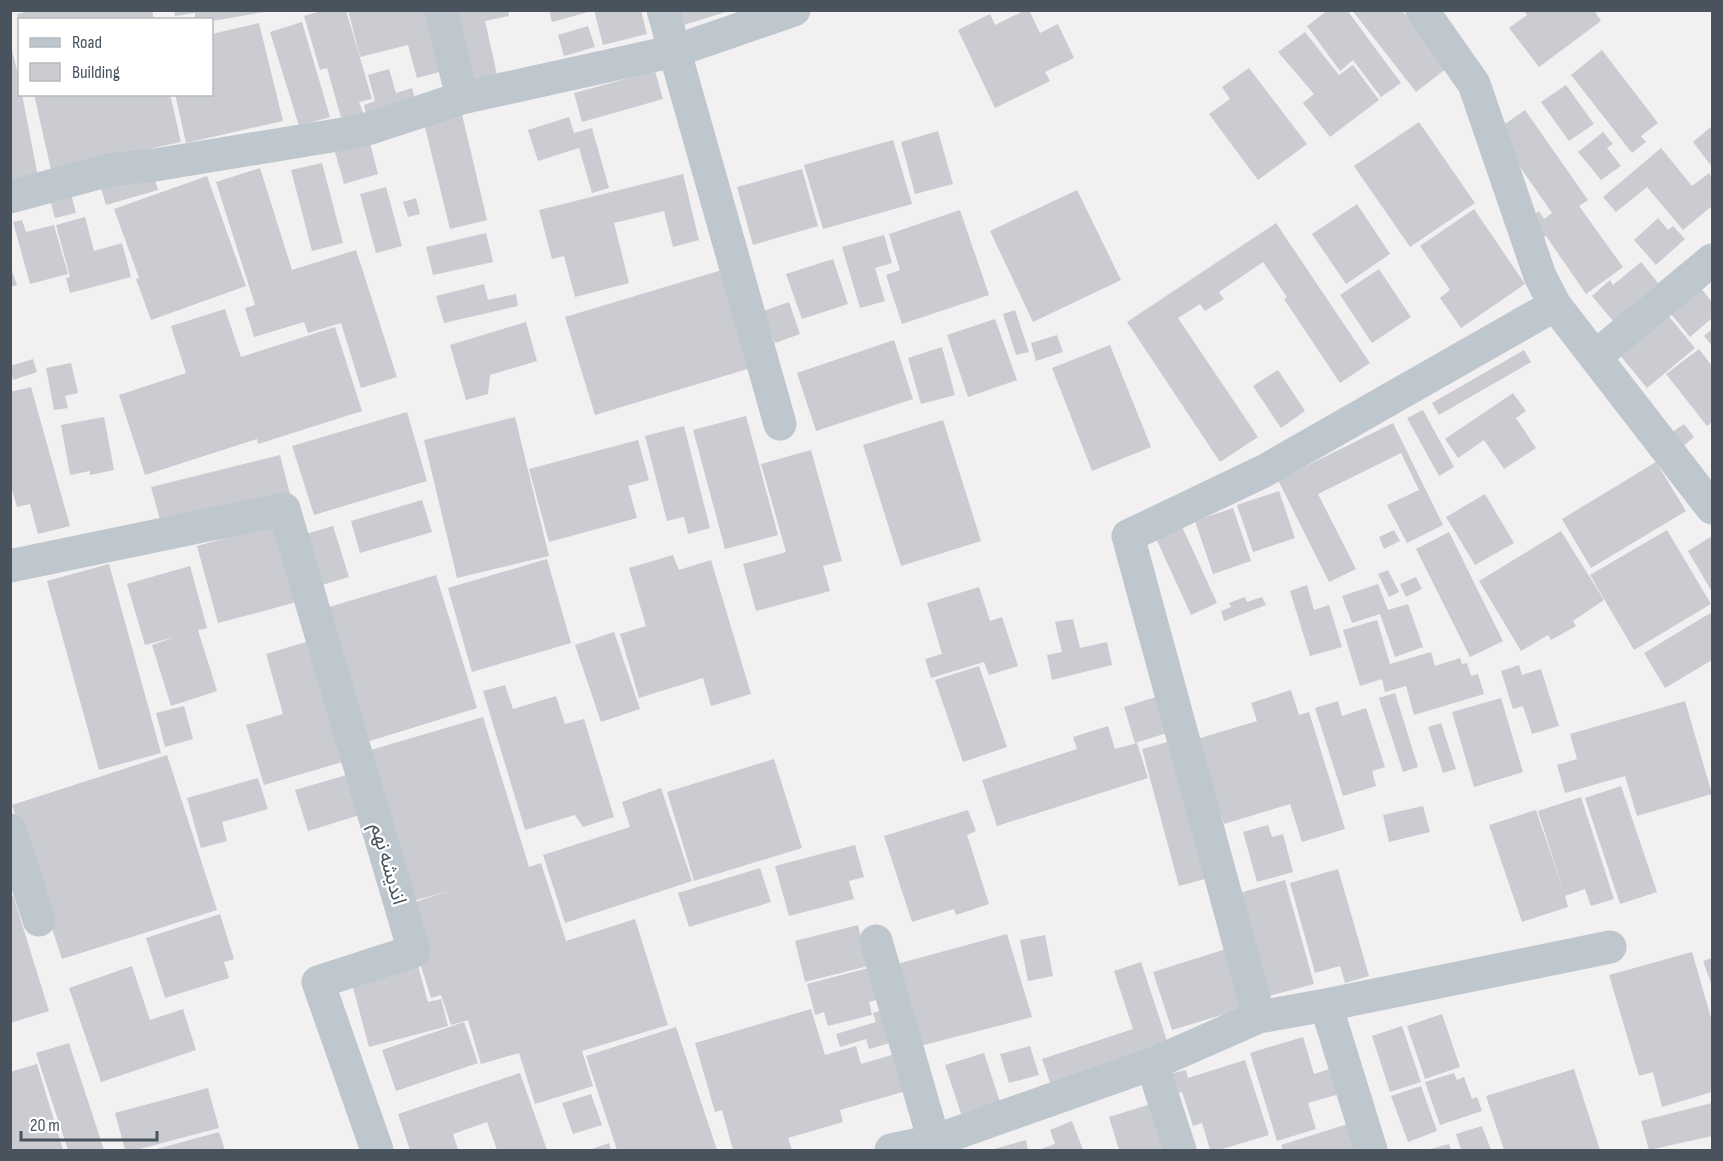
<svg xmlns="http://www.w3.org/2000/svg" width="1723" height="1161" viewBox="0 0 1723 1161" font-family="'Sofia Sans Condensed','Noto Sans Arabic',sans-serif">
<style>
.building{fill:#caccd2}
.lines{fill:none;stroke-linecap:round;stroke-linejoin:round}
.minor{stroke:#bec7ce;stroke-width:33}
.labels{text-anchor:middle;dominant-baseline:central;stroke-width:4.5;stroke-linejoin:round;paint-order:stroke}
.street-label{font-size:20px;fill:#48535d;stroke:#fff}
</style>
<rect width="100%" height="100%" fill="#f2f0f0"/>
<!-- building -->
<path class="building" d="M33 10H152L154 20H18L17 14Z
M174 10H264V12L212 21 195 20V13L175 16Z
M324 10H346L372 99 359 102 364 115 342 121 327 68 320 70 304 16Z
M348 10H431L447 70 417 78 408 45 360 57Z
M448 10H508L509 16 485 21 497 75 465 83Z
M549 10H592V11L552 22Z
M594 10H641L647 34 603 45Z
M665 10H729V11L671 29Z
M1026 10H1029L1040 33 1058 24 1074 58 1045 72 1050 81 995 108 958 30 990 14 995 25Z
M1328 10H1347L1401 83 1381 97 1353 60 1340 71 1307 26Z
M1352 10H1402L1447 68 1416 92Z
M1523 10H1561L1562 12 1564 10H1594L1601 21 1539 67 1509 28 1527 15Z
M302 22 330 117 299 126 270 32Z
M259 23 283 121 186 143 175 94H212V34Z
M588 26 595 47 564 56 558 35Z
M1305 32 1339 75 1353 65 1379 100 1330 137 1303 103 1314 94 1278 52Z
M10 42 20 83V94H22L38 177 10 182Z
M1602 50 1658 123 1641 136 1646 142 1632 153 1571 75Z
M1249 68 1307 144 1258 180 1209 114 1230 99 1222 87Z
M389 69 396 93 412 88 416 103 367 118 364 105 375 101 368 75Z
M655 71 663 99 582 122 574 93Z
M1566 85 1594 124 1569 141 1541 102Z
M34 94H170L181 142 51 170Z
M460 106 487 220 450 229 422 115Z
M1525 110 1588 200 1579 206 1623 267 1586 294 1546 236 1540 240 1526 220 1539 211 1544 219 1552 213 1495 131Z
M569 117 574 133 592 128 609 188 592 193 579 148 538 161 528 130Z
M1419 122 1475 203 1410 247 1354 166Z
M1712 126V167L1693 142Z
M938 131 953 184 915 194 901 142Z
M1603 132 1613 144 1607 148 1621 166 1601 180 1578 152Z
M368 135 378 174 344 184 333 145Z
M893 140 912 204 823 229 804 165Z
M1661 148 1692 186 1709 173 1712 178V206L1683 230 1647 187 1616 212 1603 197Z
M322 163 343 243 312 251 291 170Z
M260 168 292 270 356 250 397 377 361 388 341 323 308 333 304 322 254 337 245 308 255 305 216 182Z
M802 169 818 226 753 245 737 187Z
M152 170 158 190 106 205 100 185Z
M683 174 699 240 673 247 664 211 614 223 629 283 575 297 564 256 552 259 539 210Z
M207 176 246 286 151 320 136 279 139 278 114 209Z
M386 187 402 246 376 253 360 194Z
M70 190 76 213 55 218 49 196Z
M1077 190 1121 280 1033 322 990 231Z
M416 198 420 214 408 217 403 202Z
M1357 204 1390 254 1346 284 1312 234Z
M1474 209 1525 284 1461 328 1440 298 1450 290 1420 246Z
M960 210 989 295 902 324 886 275 900 270 889 234Z
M85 217 94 251 122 243 131 277 70 293 66 278 70 277 56 225Z
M1658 218 1668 230 1673 226 1685 239 1656 265 1634 240Z
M22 220 26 232 54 225 68 274 30 284 13 222Z
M1276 223 1370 363 1340 383 1284 299 1287 297 1263 262 1219 292 1224 299 1205 311 1200 304 1178 318 1258 437 1220 462 1127 322Z
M486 233 493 262 433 275 426 247Z
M884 235 892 263 875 268 885 301 860 308 842 247Z
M833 259 848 304 802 319 786 274Z
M1641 262 1658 283 1613 321 1592 296 1610 280 1613 285Z
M10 266 17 285 10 287Z
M725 269 754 367 595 415 565 317Z
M1379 269 1411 317 1372 343 1340 295Z
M1697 283 1712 302V318L1690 337 1666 308Z
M484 284 488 300 516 294 518 306 444 323 436 296Z
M789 302 800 334 775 343 763 311Z
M225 309 241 357 335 327 362 411 258 444 257 439 145 475 119 395 186 373 171 326Z
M1015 310 1029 352 1016 355 1003 314Z
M1667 314 1695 348 1647 388 1619 354Z
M995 319 1017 380 968 397 947 335Z
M526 322 537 361 490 375 488 394 466 400 450 345Z
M1712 329V346L1704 336Z
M1057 335 1063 352 1036 361 1031 343Z
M894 340 913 399 816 431 797 373Z
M1110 345 1151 447 1092 471 1052 368Z
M942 347 955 395 921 404 908 358Z
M1699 349 1712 366V422L1707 426 1666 374Z
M1524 350 1531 362 1439 415 1432 403Z
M33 359 37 372 13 380 10 366Z
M71 363 78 393 65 396 68 408 54 410 46 368Z
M1278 370 1305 411 1281 428 1253 386Z
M31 387 70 526 38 534 30 504 17 507 10 483V392Z
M1513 393 1526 411 1516 418 1536 448 1504 469 1484 440 1458 458 1445 439Z
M1423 410 1454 467 1439 476 1407 418Z
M407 412 427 481 314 515 292 446Z
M746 416 778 535 725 549 693 430Z
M104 417 114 470 90 475V471L70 475 61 425Z
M515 417 549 556 457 578 424 440Z
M943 420 981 541 901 566 863 445Z
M1393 423 1443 525 1407 543 1387 505 1419 490 1401 453 1318 494 1356 569 1329 582 1278 480Z
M1684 424 1694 437 1682 447 1671 433Z
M684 426 710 528 688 534 684 517 667 521 645 436Z
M638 440 649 480 628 486 637 518 549 542 529 469Z
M811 450 842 561 823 566 830 591 756 611 743 564 786 552 761 464Z
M280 455 290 494 162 527 151 487Z
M1656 462 1686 511 1591 568 1562 519Z
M1279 491 1295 538 1253 552 1237 505Z
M1485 494 1514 543 1475 565 1446 517Z
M422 500 432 532 360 553 351 521Z
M1233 508 1251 561 1213 574 1195 521Z
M1180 522 1217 603 1191 615 1154 534Z
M276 524 297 602 218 623 197 546Z
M333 526 349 577 322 585 306 534Z
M1394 530 1400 541 1384 549 1379 537Z
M1667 530 1711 604 1634 650 1590 575Z
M1561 531 1604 600 1573 621 1576 626 1551 640 1548 635 1521 651 1479 581Z
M1449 532 1503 641 1470 657 1416 549Z
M1712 536V592L1688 551Z
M673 555 679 570 711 560 751 694 711 706 703 678 639 698 620 634 646 626 629 568Z
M547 559 571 643 472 672 448 588Z
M109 564 161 753 99 770 47 581Z
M190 566 207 628 198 630 217 691 171 706 152 645 175 637 145 645 127 584Z
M1388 570 1399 592 1389 597 1378 574Z
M436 575 477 708 360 744 319 610Z
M1416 577 1422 589 1406 597 1400 584Z
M1378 584 1388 610 1408 604 1423 647 1395 657 1380 614 1352 623 1342 596Z
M1307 585 1314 610 1329 605 1342 647 1310 656 1290 591Z
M979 587 990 621 1002 617 1018 666 989 675 984 662 931 678 925 659 942 654 927 603Z
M1245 597 1247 602 1262 597 1266 605 1224 621 1221 611 1231 607 1229 603Z
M1712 612V660L1665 688 1644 653Z
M1073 619 1080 648 1107 642 1112 665 1052 680 1047 655 1062 652 1055 622Z
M1377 620 1390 664 1431 652 1435 666 1460 658 1462 664 1467 663 1471 676 1478 674 1484 694 1414 715 1406 686 1385 692 1382 679 1360 686 1343 630Z
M614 632 640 709 601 722 575 645Z
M309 641 346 761 264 785 246 725 283 714 266 654Z
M1519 665 1522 675 1541 669 1559 726 1532 734 1523 706 1513 709 1501 671Z
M979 666 1007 747 963 762 935 680Z
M505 685 513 709 556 696 565 724 584 719 614 817 583 827 575 815 525 830 483 691Z
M1291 690 1299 715 1309 712 1345 829 1302 842 1290 804 1224 824 1197 739 1257 721 1251 703Z
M1395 693 1418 767 1403 772 1379 698Z
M1156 697 1167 733 1135 743 1124 707Z
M1501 698 1523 772 1474 787 1452 712Z
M1338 701 1342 716 1366 708 1385 767 1372 771 1376 786 1343 796 1315 708Z
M1685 701 1712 794 1637 816 1625 776 1565 793 1557 765 1577 759 1570 734Z
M184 706 193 739 165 747 156 713Z
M483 717 529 867 541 863 566 941 635 919 668 1025 582 1051 593 1086 535 1104 519 1053 481 1064 468 1020 451 1025 441 995 431 998 402 906 449 891 409 902 364 752Z
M1441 723 1456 769 1443 773 1428 727Z
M1108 726 1115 749 1137 743 1148 778 997 826 982 780 1077 749 1073 737Z
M1175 740 1212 877 1179 886 1142 749Z
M167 755 217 910 62 959 12 805Z
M774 759 802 848 694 881 667 792Z
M350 774 363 814 308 831 295 790Z
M258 778 268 809 222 822 227 841 201 848 187 798Z
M1621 786 1657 892 1620 904 1585 798Z
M661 788 692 881 565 923 543 855 630 827 622 802Z
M1581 797 1614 899 1591 906 1585 889 1565 896 1568 907 1522 922 1489 825 1536 810 1564 893 1538 811Z
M1423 806 1430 832 1389 842 1383 815Z
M968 810 976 831 967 835 989 904 956 915 954 909 912 922 884 836Z
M1268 825 1272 837 1283 834 1293 872 1257 882 1243 832Z
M855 845 864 877 849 881 854 899 789 916 775 866Z
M760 868 771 902 689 927 678 893Z
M1338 869 1369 976 1345 983 1340 966 1315 973 1290 883Z
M1285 880 1314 984 1265 997 1236 894Z
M13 895 49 1011 10 1023V896Z
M220 914 234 959 224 962 229 978 165 998 146 938Z
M858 925 868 966 805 982 795 941Z
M1007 934 1032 1017 920 1046 897 964Z
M1045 935 1053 976 1028 981 1020 940Z
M1226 949 1245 1008 1172 1030 1153 972Z
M1692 952 1712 1021V1092L1662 1107 1653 1072 1639 1076 1609 975Z
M1712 958V986L1703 961Z
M417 962 428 1002 441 999 448 1026 369 1047 351 980Z
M1141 962 1171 1053 1053 1091 1042 1059 1133 1029 1114 971Z
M132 966 150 1020 183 1009 196 1050 101 1082 69 988Z
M872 967 890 996 869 1002 872 1015 828 1026 824 1012 815 1015 807 984Z
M811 1009 825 1055 856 1046 861 1064 895 1054 906 1091 840 1110 843 1122 788 1138 792 1150H733L722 1110 715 1112 695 1043Z
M888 1009 897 1041 869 1049 866 1039 840 1047 836 1034 876 1022 873 1013Z
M1442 1014 1460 1067 1425 1079 1407 1026Z
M464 1022 478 1063 396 1091 382 1050Z
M1402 1026 1421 1082 1390 1092 1372 1036Z
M676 1027 717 1150H617L586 1056Z
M1303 1037 1314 1074 1336 1067 1343 1093 1308 1103 1316 1129 1277 1141 1250 1053Z
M69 1043 104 1150H68L36 1053Z
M1030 1046 1039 1075 1009 1083 1000 1054Z
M984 1053 1000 1102 961 1114 945 1065Z
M1245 1060 1269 1135 1219 1150H1210L1202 1123 1193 1126 1182 1092 1175 1094 1169 1074 1186 1070 1188 1078Z
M37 1064 63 1150H10V1072Z
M1574 1069 1600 1150H1504L1486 1096Z
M520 1073 547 1150H497L487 1122 453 1134 458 1150H410L398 1114Z
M1454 1073 1457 1080 1464 1077 1472 1099 1477 1097 1482 1111 1440 1125 1425 1082Z
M1421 1086 1437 1131 1408 1142 1391 1096Z
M208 1088 219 1128 136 1150H125L115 1113Z
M591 1094 602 1125 573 1134 562 1103Z
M1154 1103 1168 1150H1119L1109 1117Z
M1712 1103V1136L1649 1150 1641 1121Z
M1072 1121 1083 1150H1038L1055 1144 1050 1130Z
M1357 1121 1366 1150H1283L1281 1145Z
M1482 1126 1491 1150H1461L1456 1134Z
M219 1132 225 1150H153Z
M1026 1140 1028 1150H991Z
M609 1143 611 1150H589Z
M1449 1144 1451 1150H1426Z"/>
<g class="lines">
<!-- minor -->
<path class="minor" d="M441 10 462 98
M663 10 780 424
M1422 10 1474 84 1540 276 1555 305 1712 508
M10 197 109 170 155 165 361 131 462 98 675 51 794 10
M1596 356 1712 260
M10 566 284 509 414 951 318 982 377 1150
M10 830 39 920
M876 941 934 1141
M1326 1005 1371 1150
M1259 1017 1128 536 1264 471 1555 305
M1152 1064 1180 1150
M891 1150 934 1141 1152 1064 1259 1017 1326 1005 1610 947"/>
</g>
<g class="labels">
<!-- street labels -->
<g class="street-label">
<text transform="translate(388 864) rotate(74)">اندیشه نهم</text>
</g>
</g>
<!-- border -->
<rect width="1723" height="1161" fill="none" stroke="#48535d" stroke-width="24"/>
<!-- legend -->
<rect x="18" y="18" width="195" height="78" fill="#ffffff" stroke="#b6babe" stroke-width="1.5"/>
<rect x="30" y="38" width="30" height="9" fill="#bec7ce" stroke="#b6babe" stroke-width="1.5"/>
<text x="72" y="48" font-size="18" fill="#48535d">Road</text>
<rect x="30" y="63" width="30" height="18" fill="#caccd2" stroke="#b6babe" stroke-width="1.5"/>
<text x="72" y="78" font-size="18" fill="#48535d">Building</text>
<!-- scale -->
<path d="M21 1131v9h136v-9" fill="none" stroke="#48535d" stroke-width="3"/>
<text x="30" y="1131" font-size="18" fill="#48535d" stroke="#ffffff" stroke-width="4.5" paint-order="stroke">20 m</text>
</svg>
